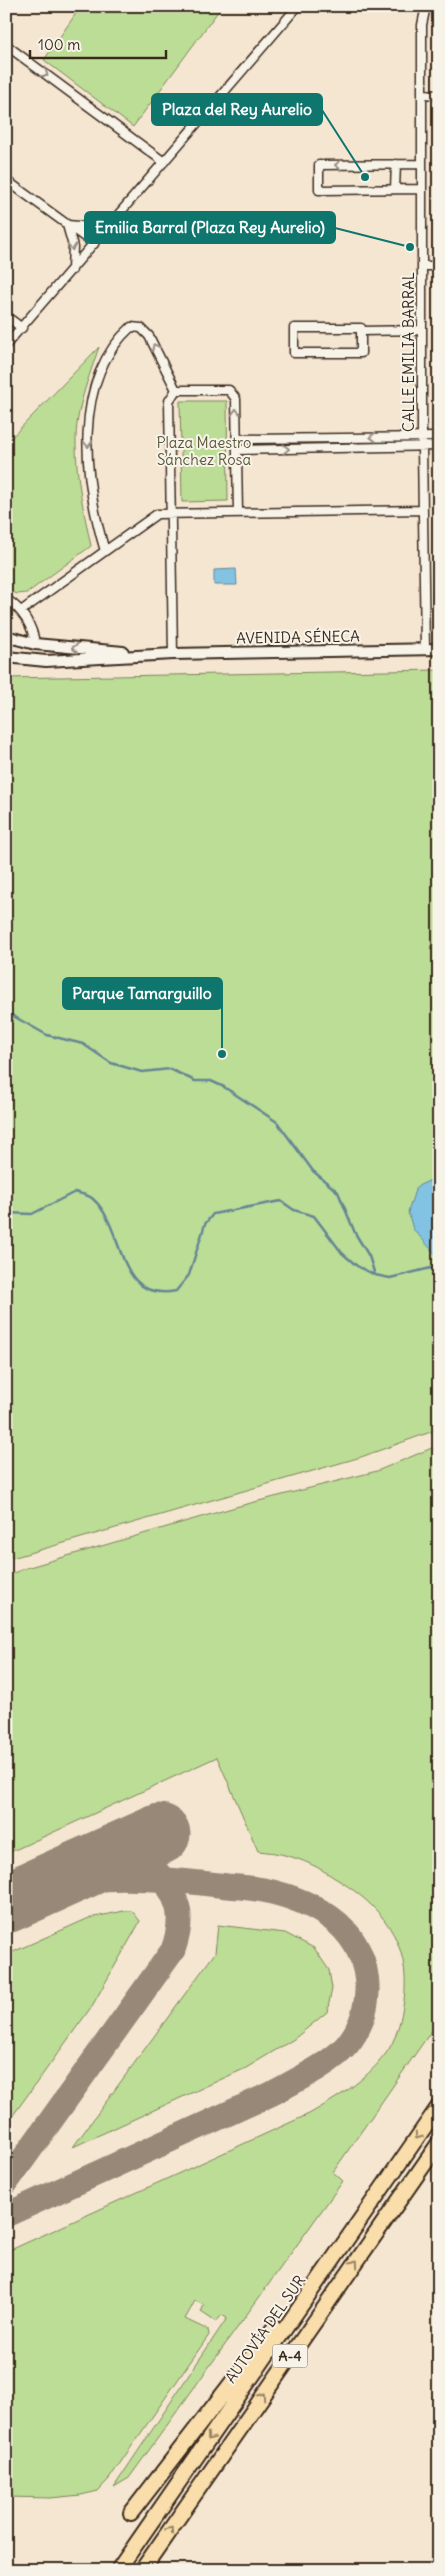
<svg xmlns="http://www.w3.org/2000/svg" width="445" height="2576" viewBox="0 0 445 2576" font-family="Delius,sans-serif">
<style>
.green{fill:#bcdd96;stroke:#7c845a}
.water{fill:#82c3e3;stroke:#668694}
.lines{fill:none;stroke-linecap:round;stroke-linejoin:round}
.stream{stroke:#668694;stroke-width:2.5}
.taxiway{stroke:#988878;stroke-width:25}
.runway{stroke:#988878;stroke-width:61}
.street-casing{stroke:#3b2a1e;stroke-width:11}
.secondary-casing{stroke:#3b2a1e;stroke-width:14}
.highway-casing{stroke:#3b2a1e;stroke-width:18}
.street{stroke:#f7f3e8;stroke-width:8}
.secondary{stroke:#f7f3e8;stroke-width:10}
.highway{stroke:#f9deab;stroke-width:14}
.oneway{stroke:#998e83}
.oneway2{stroke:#9a8464}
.labels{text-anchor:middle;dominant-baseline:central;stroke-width:4;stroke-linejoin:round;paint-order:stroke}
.shield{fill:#f7f3e8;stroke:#73665b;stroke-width:1}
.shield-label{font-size:14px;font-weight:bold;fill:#3b2a1e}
.street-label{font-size:15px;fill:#3b2a1e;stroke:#f7f3e8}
.park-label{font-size:15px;fill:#5b573c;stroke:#f7f3e8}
.leader{fill:none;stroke:#0f766e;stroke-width:2}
.callout-dot{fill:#0f766e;stroke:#f7f3e8;stroke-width:2}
.callout{fill:#0f766e;stroke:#0f766e;stroke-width:2}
.callout-label{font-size:16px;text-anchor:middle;font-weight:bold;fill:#fff}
</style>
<rect width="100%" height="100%" fill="#f5e6d2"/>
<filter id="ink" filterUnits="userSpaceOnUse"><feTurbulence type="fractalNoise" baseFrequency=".02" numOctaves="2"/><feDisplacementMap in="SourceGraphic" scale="10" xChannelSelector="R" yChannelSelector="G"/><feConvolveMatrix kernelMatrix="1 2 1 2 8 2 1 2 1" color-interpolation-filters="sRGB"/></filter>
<g filter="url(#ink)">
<!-- green -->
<path class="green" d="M81 6H222L133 127 44 60Z
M99 347C89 377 75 411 76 444 76 478 84 513 91 546L27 593 17 594 6 589V443Z
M180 401H227L228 501 182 502Z
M439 670V1429L361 1457 12 1558 6 1546V678Z
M439 1445V2020L333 2172 343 2181 129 2478 114 2487 227 2318 222 2315 216 2322 201 2312 204 2305 195 2301 185 2319 208 2330 209 2335 109 2479 98 2491 81 2495 50 2498 6 2497V2252L309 2114C337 2098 364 2082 384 2056 397 2040 401 2019 404 2000 412 1942 380 1904 333 1877 320 1868 304 1860 288 1856 279 1853 268 1852 258 1851L217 1757 6 1854V1576L26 1568 239 1506 377 1471Z
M124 1911H132L140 1921 137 1927 92 2006 6 2125V1955L89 1918Z
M218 1925 285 1933 314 1948 329 1970 332 1989 327 2012 294 2039 246 2068 73 2147 215 1953Z"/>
<!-- water -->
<path class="water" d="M236 569 237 585H214V570Z
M439 1176V1258L413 1229 408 1212 416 1187Z"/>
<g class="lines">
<!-- stream -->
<path class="stream" d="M6 1012 47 1035 83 1044 111 1063 142 1072 170 1069 195 1081H211L224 1087 277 1122 313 1171 338 1192 355 1233 369 1256 375 1275
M6 1213 32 1214 75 1192C81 1194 89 1195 93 1199 126 1228 115 1303 176 1291L189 1275 205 1224 213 1214 281 1201 294 1210 314 1216 342 1253 357 1266 375 1275 390 1278 439 1266"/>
<!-- taxiway -->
<path class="taxiway" d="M6 2183 173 1950C178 1936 181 1922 178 1908 173 1889 152 1859 130 1856 110 1853 86 1868 69 1875
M6 2215 271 2094C293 2082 331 2064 347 2045 379 2006 372 1947 331 1918 313 1905 290 1896 268 1891 255 1888 240 1887 227 1886 187 1881 130 1875 91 1880 66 1884 41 1892 17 1898"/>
<!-- runway -->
<path class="runway" d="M6 1903 160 1834"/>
<!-- street casing -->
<g class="street-casing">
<path id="street" d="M6 45 164 162
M423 94 439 95
M6 180 94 244
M395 189 396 164
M422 189 319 190V165L422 164
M422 266H439
M72 270 73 246 67 225 92 227 114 221
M6 316 22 328
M294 328H361V353H294Z
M361 331 422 330
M6 345 298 6
M176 390H229L236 399 238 513
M237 439 439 437
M237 450 439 446
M105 551C84 481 71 381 131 327L141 328 149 336 176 390
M6 599C22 609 33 626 35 644
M21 611 157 514 423 510
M425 649 422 447V25L426 6
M173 654 169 401 176 390"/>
</g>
<!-- secondary casing -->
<g class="secondary-casing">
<path id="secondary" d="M6 636 35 644 123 652
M6 657 46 661 173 654 439 649"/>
</g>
<!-- highway casing -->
<g class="highway-casing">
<path id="highway" d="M131 2513 274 2328
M118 2570 439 2106
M142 2570 439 2143"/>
</g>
<!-- street -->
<use href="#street" class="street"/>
<!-- secondary -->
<use href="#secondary" class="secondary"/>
<!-- highway -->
<use href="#highway" class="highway"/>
</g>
<!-- one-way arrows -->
<defs><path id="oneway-chevron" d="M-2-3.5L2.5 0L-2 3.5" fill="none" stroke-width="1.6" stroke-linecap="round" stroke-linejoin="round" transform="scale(1.25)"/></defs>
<g class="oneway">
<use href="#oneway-chevron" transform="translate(45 74) rotate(37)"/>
<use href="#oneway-chevron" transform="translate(338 165) rotate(179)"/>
<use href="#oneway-chevron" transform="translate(72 247) rotate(85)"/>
<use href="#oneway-chevron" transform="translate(155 347) rotate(-117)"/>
<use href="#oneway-chevron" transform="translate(236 412) rotate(-91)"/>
<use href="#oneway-chevron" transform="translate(373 437) rotate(179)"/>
<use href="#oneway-chevron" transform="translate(88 444) rotate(88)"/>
<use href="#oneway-chevron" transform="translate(286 449) rotate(-1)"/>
<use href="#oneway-chevron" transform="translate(75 648) rotate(-175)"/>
</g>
<g class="oneway2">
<use href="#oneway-chevron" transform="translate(418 2136) rotate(125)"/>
<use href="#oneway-chevron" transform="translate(355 2263) rotate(-55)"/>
<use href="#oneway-chevron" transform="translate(262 2396) rotate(-55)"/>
<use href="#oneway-chevron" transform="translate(210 2437) rotate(125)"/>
<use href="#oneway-chevron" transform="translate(170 2530) rotate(-55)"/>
</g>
</g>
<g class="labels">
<!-- shield labels -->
<rect class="shield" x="272.5" y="2344.5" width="35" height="23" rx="4"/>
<g class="shield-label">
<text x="290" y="2356">A-4</text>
</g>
<!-- street labels -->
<g class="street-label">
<text transform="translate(408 352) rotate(-90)">CALLE EMILIA BARRAL</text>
<text transform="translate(298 637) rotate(-1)">AVENIDA SÉNECA</text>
<text transform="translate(265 2329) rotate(-55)">AUTOVÍA DEL SUR</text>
</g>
<!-- park labels -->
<g class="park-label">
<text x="204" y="442">Plaza Maestro<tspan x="204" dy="17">Sánchez Rosa</tspan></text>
</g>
</g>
<!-- callouts -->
<path class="leader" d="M365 177L322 110M410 247L335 228M222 1054L222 993"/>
<g class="callout-dot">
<circle cx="365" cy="177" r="5"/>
<circle cx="410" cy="247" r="5"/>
<circle cx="222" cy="1054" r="5"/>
</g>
<g class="callout">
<rect x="152" y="94" width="170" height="31" rx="5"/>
<rect x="85" y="212" width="250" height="31" rx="5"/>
<rect x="63" y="978" width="159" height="31" rx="5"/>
</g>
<g class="callout-label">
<text x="237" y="115">Plaza del Rey Aurelio</text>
<text x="210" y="233">Emilia Barral (Plaza Rey Aurelio)</text>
<text x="142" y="999">Parque Tamarguillo</text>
</g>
<!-- margin -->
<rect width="445" height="2576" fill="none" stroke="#f7f3e8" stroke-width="25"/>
<rect x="12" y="12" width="420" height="2551" fill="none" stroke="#3b2a1e" stroke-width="2" filter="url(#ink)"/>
<!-- scale -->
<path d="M30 50v8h136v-8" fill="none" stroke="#3b2a1e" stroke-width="2.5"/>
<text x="38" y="50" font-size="15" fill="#3b2a1e" stroke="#f7f3e8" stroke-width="4" paint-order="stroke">100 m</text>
</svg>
